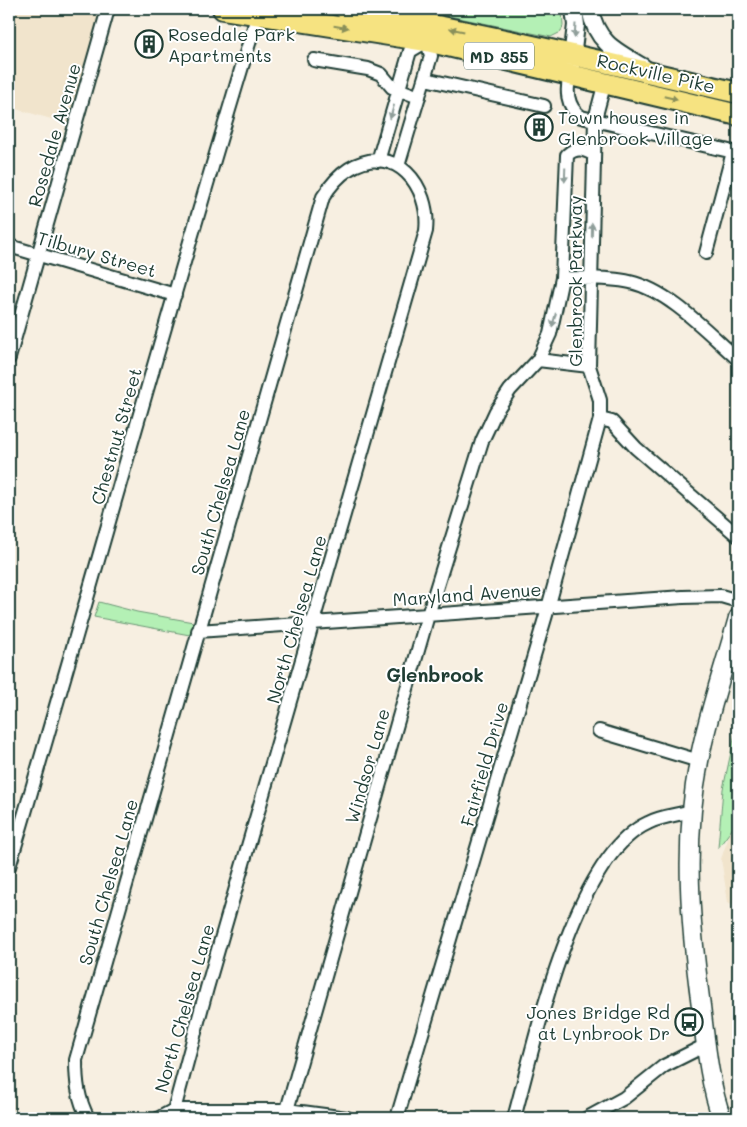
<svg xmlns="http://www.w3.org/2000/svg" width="747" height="1127" viewBox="0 0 747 1127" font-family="Mali,sans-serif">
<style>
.built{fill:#f1e4cc}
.green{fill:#b4f0b5;stroke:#6a9674}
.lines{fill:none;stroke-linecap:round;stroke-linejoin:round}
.minor-casing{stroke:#1f3d34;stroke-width:16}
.tertiary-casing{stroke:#1f3d34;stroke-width:20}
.secondary-casing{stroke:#1f3d34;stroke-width:21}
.primary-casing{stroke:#1f3d34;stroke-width:24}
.minor{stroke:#fff;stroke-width:12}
.tertiary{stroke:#fff;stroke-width:16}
.secondary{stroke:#fff;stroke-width:18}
.primary{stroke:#f6e381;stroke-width:20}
.oneway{fill:#8a905a}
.oneway2{fill:#8f9e9a}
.labels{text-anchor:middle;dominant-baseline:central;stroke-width:4;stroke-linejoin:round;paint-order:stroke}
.shield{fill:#fff;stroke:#627771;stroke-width:1}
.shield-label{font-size:16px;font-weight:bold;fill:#1f3d34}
.poi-label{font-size:18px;fill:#1f3d34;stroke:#fff;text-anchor:start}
.street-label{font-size:18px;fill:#1f3d34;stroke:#fff}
.neighbourhood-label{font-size:19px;font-weight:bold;fill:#1f3d34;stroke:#fff}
</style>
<rect width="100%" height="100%" fill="#f7efe1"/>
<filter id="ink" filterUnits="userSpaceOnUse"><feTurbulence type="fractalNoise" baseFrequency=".02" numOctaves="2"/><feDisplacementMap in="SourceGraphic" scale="10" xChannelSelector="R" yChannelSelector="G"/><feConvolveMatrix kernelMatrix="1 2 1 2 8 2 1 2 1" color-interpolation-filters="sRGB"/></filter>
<g filter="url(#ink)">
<!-- built -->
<path class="built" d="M9 9H100L69 124 9 107Z
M738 810V908L728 902 721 859Z"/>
<!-- green -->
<path class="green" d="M415 9H562L563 26 561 32 551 37Z
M99 602 137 612 199 623 195 636 94 617Z
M738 720V821L718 848 723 789Z"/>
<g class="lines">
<!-- minor casing -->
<g class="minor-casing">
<path id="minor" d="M314 60 368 69 381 74 392 87 419 97
M570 73C566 90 566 106 581 117L738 153
M425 79 544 106
M605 82 595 119 589 366 600 400V419L612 422 636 448 738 536
M378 161 410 51 427 41 431 56 398 166
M9 246 175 295
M706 253 733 152
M562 278C584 279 608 277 630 282 670 291 708 333 738 359
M9 358 108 9
M538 360 589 366
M198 631 683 597 721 596 738 601
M599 731 699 761
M9 867C93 583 171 297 258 14
M287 1110 428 615 482 441 496 411 510 390 538 360 550 334 562 278 567 155C576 147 583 149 593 154
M88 1118C78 1099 76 1082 76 1060L323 197C330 186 338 176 349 169 395 141 431 186 426 231L207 988 174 1110
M159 1118 174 1110H287L347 1118
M397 1118 546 615 600 419
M514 1118C535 1043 573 857 648 823 661 816 678 815 692 811
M587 1118 624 1098 664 1066 706 1045"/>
</g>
<!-- tertiary casing -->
<g class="tertiary-casing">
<path id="tertiary" d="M590 9C596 42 615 51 643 67
M571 66 576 25 574 9"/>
</g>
<!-- secondary casing -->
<g class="secondary-casing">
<path id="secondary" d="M722 1118C710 1089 705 1038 701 1006 690 924 683 843 699 761 708 713 725 665 738 618"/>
</g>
<!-- primary casing -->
<g class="primary-casing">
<path id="primary" d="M223 9 427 41 738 115
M345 9C477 31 607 63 738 93"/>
</g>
<!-- minor -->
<use href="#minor" class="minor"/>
<!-- tertiary -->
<use href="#tertiary" class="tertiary"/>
<!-- secondary -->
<use href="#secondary" class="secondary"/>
<!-- primary -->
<use href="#primary" class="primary"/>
</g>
<!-- one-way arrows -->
<defs><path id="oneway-solid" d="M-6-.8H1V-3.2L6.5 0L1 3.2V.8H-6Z" transform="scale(1.25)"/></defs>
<g class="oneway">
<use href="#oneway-solid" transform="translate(341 27) rotate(9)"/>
<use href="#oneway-solid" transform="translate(457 30) rotate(-168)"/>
<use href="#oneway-solid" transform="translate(671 98) rotate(14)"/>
</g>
<g class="oneway2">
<use href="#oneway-solid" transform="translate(575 31) rotate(94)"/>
<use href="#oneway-solid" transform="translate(392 112) rotate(106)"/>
<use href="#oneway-solid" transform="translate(565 175) rotate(92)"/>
<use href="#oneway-solid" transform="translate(592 230) rotate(-89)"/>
<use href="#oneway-solid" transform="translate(554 320) rotate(105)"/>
</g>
</g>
<!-- icons -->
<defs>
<g id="building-ring" transform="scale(1.4375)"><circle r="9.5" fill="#fff" stroke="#1f3d34" stroke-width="1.5"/><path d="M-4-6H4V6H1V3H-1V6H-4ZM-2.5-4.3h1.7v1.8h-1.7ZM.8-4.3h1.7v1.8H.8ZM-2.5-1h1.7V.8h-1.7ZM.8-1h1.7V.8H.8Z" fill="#1f3d34"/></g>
<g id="bus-ring" transform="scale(1.4375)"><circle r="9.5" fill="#fff" stroke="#1f3d34" stroke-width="1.5"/><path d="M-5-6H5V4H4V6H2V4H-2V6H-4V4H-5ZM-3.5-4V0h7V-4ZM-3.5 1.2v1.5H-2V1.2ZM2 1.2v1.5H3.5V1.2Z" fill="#1f3d34"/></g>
</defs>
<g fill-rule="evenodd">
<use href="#building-ring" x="149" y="44"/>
<use href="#building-ring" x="539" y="127"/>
<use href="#bus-ring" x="689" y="1022"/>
</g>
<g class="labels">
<!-- shield labels -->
<rect class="shield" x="464" y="42.5" width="70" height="27" rx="4"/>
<g class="shield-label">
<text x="499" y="56">MD 355</text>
</g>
<!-- poi labels -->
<g class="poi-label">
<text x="168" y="34">Rosedale Park<tspan x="168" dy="21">Apartments</tspan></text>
<text x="558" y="117">Town houses in<tspan x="558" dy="21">Glenbrook Village</tspan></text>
<text x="670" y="1012" text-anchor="end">Jones Bridge Rd<tspan x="670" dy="21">at Lynbrook Dr</tspan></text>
</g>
<!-- street labels -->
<g class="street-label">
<text transform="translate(656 73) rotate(13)">Rockville Pike</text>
<text transform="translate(54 135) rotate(-74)">Rosedale Avenue</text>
<text transform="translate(97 254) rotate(16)">Tilbury Street</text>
<text transform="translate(575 281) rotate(-90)">Glenbrook Parkway</text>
<text transform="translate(116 436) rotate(-74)">Chestnut Street</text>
<text transform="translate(220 492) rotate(-74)">South Chelsea Lane</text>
<text transform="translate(467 594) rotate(-4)">Maryland Avenue</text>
<text transform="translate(296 619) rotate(-74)">North Chelsea Lane</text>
<text transform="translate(484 764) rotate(-74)">Fairfield Drive</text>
<text transform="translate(367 766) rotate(-74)">Windsor Lane</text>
<text transform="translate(108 882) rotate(-74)">South Chelsea Lane</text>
<text transform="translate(184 1008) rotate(-74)">North Chelsea Lane</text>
</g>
<!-- neighbourhood labels -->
<g class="neighbourhood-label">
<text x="435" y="674">Glenbrook</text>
</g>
</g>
<!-- margin -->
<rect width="747" height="1127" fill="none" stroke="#fff" stroke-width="30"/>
<rect x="15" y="15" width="717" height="1097" fill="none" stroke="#1f3d34" stroke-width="2" filter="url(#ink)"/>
</svg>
